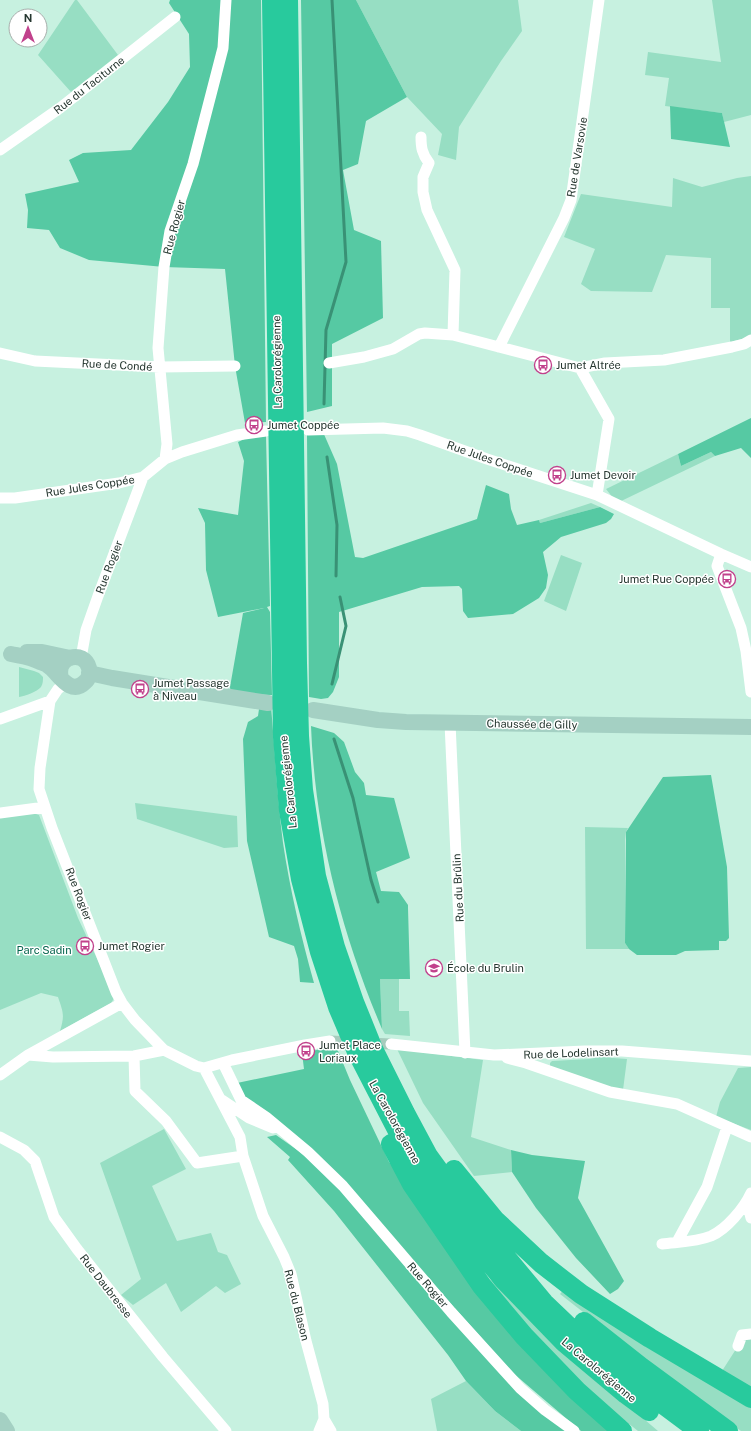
<svg xmlns="http://www.w3.org/2000/svg" width="751" height="1431" viewBox="0 0 751 1431" font-family="'Public Sans',sans-serif">
<style>
.green{fill:#97dec3}
.forest{fill:#56c9a3}
.lines{fill:none;stroke-linecap:round;stroke-linejoin:round}
.stream{stroke:#399175;stroke-width:3}
.street-tunnel{stroke:#a7ccbd;stroke-width:11;stroke-dasharray:11 5.5;stroke-linecap:butt}
.street{stroke:#fff;stroke-width:11}
.secondary{stroke:#a4d0c3;stroke-width:16}
.highway{stroke:#28ca9d;stroke-width:20}
.labels{text-anchor:middle;dominant-baseline:central;stroke-width:3;stroke-linejoin:round;paint-order:stroke}
.street-label{font-size:11px;fill:#263730;stroke:#fff}
.poi-label{font-size:11px;fill:#263730;stroke:#fff;text-anchor:start}
.park-label{font-size:11px;fill:#03644c;stroke:#fff}
</style>
<rect width="100%" height="100%" fill="#c7f1e0"/>
<!-- green -->
<path class="green" d="M75 0H77L118 55 71 92 38 55Z
M356 0H518L522 31 501 61 459 127 456 160 438 155 442 134 407 97Z
M712 0H751V115L724 122 722 113 665 106 669 78 645 75 648 52 721 62Z
M751 176V335L746 338 730 342V308H711V258L666 255 652 292 591 291 581 284 595 249 564 237 581 194 672 207 673 178 702 187 737 178Z
M711 452 715 456 617 503 606 489 678 454 681 466Z
M591 503 600 507 540 523 539 520Z
M561 555 582 563 566 611 544 601Z
M19 667 34 671 39 673 43 677C43 680 43 684 41 687 37 692 25 696 19 697Z
M135 803 237 816 238 847 224 848 137 819Z
M33 813 39 815 78 918 115 997 111 1003 60 1031C65 1015 63 1012 58 997L41 993 0 1010V818Z
M585 827 628 828 626 832 625 840V943L629 949H586Z
M380 979H399V1011H409L410 1036 385 1034 382 1029Z
M397 1049 483 1060 471 1137 511 1150 512 1172 474 1176 423 1103Z
M600 1057 627 1059 623 1090 608 1088 550 1066V1063L552 1061 589 1059Z
M751 1067V1130L716 1117 720 1102 738 1068Z
M164 1129 186 1169 152 1186 177 1241 211 1233 218 1252 227 1255 241 1284 225 1293 216 1286 181 1312 166 1283 133 1305 121 1295 141 1279 100 1163Z
M477 1267 584 1368 658 1431H638L564 1372Z
M565 1288 751 1402V1431H741L661 1373 560 1294Z
M751 1334V1388L722 1371 738 1346Z
M466 1381 495 1411 521 1431H437L431 1399Z"/>
<!-- forest -->
<path class="forest" d="M170 0H261L266 422 245 423 235 366 225 269 164 267 89 260 60 248 49 230 27 228 28 210 25 194 79 182 69 160 83 153 131 150 168 102 190 67 189 34 169 3Z
M301 0H356L407 97 366 121 358 164 343 170 354 230 381 241 383 318 332 344V406L307 412Z
M670 106 722 113 730 147 671 139Z
M751 418V458L741 448 715 456 711 452 681 466 678 454Z
M323 432 337 464 355 557 363 558 477 519 486 485 509 494 511 509 517 525 539 520 540 523 600 507 614 514 611 519 606 523 561 537 543 552 548 575 546 588 539 598 513 614 468 618 463 611 462 589 459 586 422 587 339 612V677L333 692 328 698 321 699 309 697 307 435Z
M266 436 270 606 267 607 270 612 272 695 231 694 230 687 243 613 264 608 218 617 206 570 205 523 198 508 238 515 244 461 238 442 249 437Z
M260 702 271 706C275 751 277 797 283 843 290 890 301 936 314 983L300 982 298 959 294 946 269 937 247 841 243 739 248 722 258 716Z
M311 726 334 733 344 742 355 772 364 783 366 795 394 798 410 858 376 872 381 891 399 892 408 905V908L410 979H380L382 1029C341 932 315 831 311 726Z
M711 775 727 867 729 938 726 941H719V950L685 951 676 955H637L629 949 625 943 626 832 663 777Z
M336 1046 350 1080 389 1162 609 1431H581L513 1373 411 1259 505 1371 575 1431H521L495 1411 466 1381 448 1355 334 1211 288 1160 290 1157 267 1137 276 1135 317 1164 240 1092 237 1083 304 1069 302 1053Z
M511 1150 532 1155 585 1161 578 1198 624 1281 618 1289 610 1294 576 1258 536 1208 512 1172Z"/>
<g class="lines">
<!-- stream -->
<path class="stream" d="M324 404 326 330 346 262 332 0
M327 457 337 525 336 576
M332 684 346 626 340 597
M334 739 353 798 371 880 378 902"/>
<!-- street-tunnel -->
<path class="street-tunnel" d="M330 1041 391 1044"/>
<!-- street -->
<path class="street" d="M421 137C421 147 422 154 429 163L423 177V192L427 210 455 270 453 335
M0 150 60 108 175 17
M499 347 564 218 571 200 599 0
M0 353 35 361 160 367 235 366
M329 363 364 357 393 349 419 334 425 333 453 335 580 368 605 363 664 360 732 347 744 344 751 340
M580 368 609 419 597 495
M308 430 383 428 407 431 420 435 487 459 597 495 721 554 751 567
M165 459 167 444 158 348 164 267 170 231 193 164 223 48 226 0
M0 498H15L119 483 143 477 165 459 182 452 237 435 266 431
M721 554 717 566 741 628 746 651 751 692
M81 658 86 630 98 596 143 477
M65 684 58 689 50 701 40 768 39 789 52 828 116 992 122 1003 135 1020 164 1050 196 1066 204 1068 232 1060 305 1045 330 1041
M0 719 50 701
M450 723 465 1053
M0 813 45 807
M391 1044 494 1055 585 1051H622L751 1061
M28 1055 53 1057 134 1056 164 1050
M134 1056 135 1091 166 1121 197 1163 243 1156
M507 1058 526 1063 610 1092 677 1104 751 1137
M223 1063 241 1100 266 1117 308 1152 343 1186 451 1312 520 1388 545 1410 574 1431
M204 1068 240 1137 243 1156 263 1216 284 1257 291 1274 306 1341 323 1404 324 1419 319 1431
M0 1075 28 1055 122 1003
M222 1100 249 1118 273 1128
M0 1137 24 1150 35 1161 54 1217 77 1249 163 1357 226 1431
M747 1202 751 1218
M677 1242 707 1187 727 1127
M662 1244C678 1242 696 1242 711 1236 727 1229 744 1208 751 1193
M738 1346 742 1335 751 1334
M324 1419 331 1431"/>
<!-- secondary -->
<path class="secondary" d="M27 652H42L70 658
M11 654C21 656 31 657 40 662 44 663 48 665 51 668 60 676 71 696 85 682 89 679 90 673 89 668 84 649 55 656 61 678
M89 673 112 678 268 703
M313 710 378 720 406 722 751 727
M0 1420 7 1431"/>
<!-- highway -->
<path class="highway" d="M272 0 283 737 289 811 301 879 320 952 338 1007 358 1054 406 1147 462 1228 503 1279 564 1342 626 1394 649 1411
M288 0 297 663 299 736 303 790 316 876 335 947 354 1002 373 1049 405 1113 428 1156 471 1215 544 1303 566 1324 636 1384 699 1431
M391 1144 412 1184 482 1286 524 1336 577 1391 622 1431
M454 1170 495 1220 541 1263 581 1294 650 1338 751 1398
M584 1322 641 1367 728 1431"/>
</g>
<!-- icons -->
<defs>
<g id="bus-ring" transform="scale(0.9)"><circle r="9.5" fill="#fff" stroke="#c1418c" stroke-width="1.5"/><path d="M-5-6H5V4H4V6H2V4H-2V6H-4V4H-5ZM-3.5-4V0h7V-4ZM-3.5 1.2v1.5H-2V1.2ZM2 1.2v1.5H3.5V1.2Z" fill="#c1418c"/></g>
<g id="school-ring" transform="scale(0.9)"><circle r="9.5" fill="#fff" stroke="#c1418c" stroke-width="1.5"/><path d="M0-5L7-2L0 1L-7-2ZM-4 1L0 2.5L4 1V4Q0 6-4 4Z" fill="#c1418c"/></g>
</defs>
<g fill-rule="evenodd">
<use href="#bus-ring" x="543" y="365"/>
<use href="#bus-ring" x="254" y="425"/>
<use href="#bus-ring" x="557" y="475"/>
<use href="#bus-ring" x="727" y="579"/>
<use href="#bus-ring" x="140" y="689"/>
<use href="#bus-ring" x="85" y="946"/>
<use href="#school-ring" x="434" y="968"/>
<use href="#bus-ring" x="306" y="1051"/>
</g>
<g class="labels">
<!-- street labels -->
<g class="street-label">
<text transform="translate(89 85) rotate(-38)">Rue du Taciturne</text>
<text transform="translate(577 157) rotate(-81)">Rue de Varsovie</text>
<text transform="translate(174 227) rotate(-75)">Rue Rogier</text>
<text transform="translate(277 362) rotate(-91)">La Carolorégienne</text>
<text transform="translate(117 365) rotate(3)">Rue de Condé</text>
<text transform="translate(490 459) rotate(19)">Rue Jules Coppée</text>
<text transform="translate(90 486) rotate(-9)">Rue Jules Coppée</text>
<text transform="translate(109 567) rotate(-69)">Rue Rogier</text>
<text transform="translate(532 724) rotate(1)">Chaussée de Gilly</text>
<text transform="translate(288 782) rotate(-96)">La Carolorégienne</text>
<text transform="translate(458 888) rotate(-93)">Rue du Brûlin</text>
<text transform="translate(79 894) rotate(69)">Rue Rogier</text>
<text transform="translate(571 1053) rotate(-2)">Rue de Lodelinsart</text>
<text transform="translate(395 1122) rotate(61)">La Carolorégienne</text>
<text transform="translate(428 1285) rotate(49)">Rue Rogier</text>
<text transform="translate(106 1286) rotate(52)">Rue Daubresse</text>
<text transform="translate(297 1305) rotate(76)">Rue du Blason</text>
<text transform="translate(599 1370) rotate(40)">La Carolorégienne</text>
</g>
<!-- poi labels -->
<g class="poi-label">
<text x="556" y="365">Jumet Altrée</text>
<text x="267" y="425">Jumet Coppée</text>
<text x="570" y="475">Jumet Devoir</text>
<text x="714" y="579" text-anchor="end">Jumet Rue Coppée</text>
<text x="153" y="683">Jumet Passage<tspan x="153" dy="13">à Niveau</tspan></text>
<text x="98" y="946">Jumet Rogier</text>
<text x="447" y="968">École du Brulin</text>
<text x="319" y="1045">Jumet Place<tspan x="319" dy="13">Loriaux</tspan></text>
</g>
<!-- park labels -->
<g class="park-label">
<text x="44" y="950">Parc Sadin</text>
</g>
</g>
<!-- north arrow -->
<g transform="translate(28 28)"><circle r="19" fill="#ffffff" stroke="#a8afac"/>
<path d="M0-3L7 15L0 10L-7 15Z" fill="#c1418c"/>
<text y="-6" font-size="11" font-weight="bold" text-anchor="middle" fill="#263730">N</text>
</g>
</svg>
